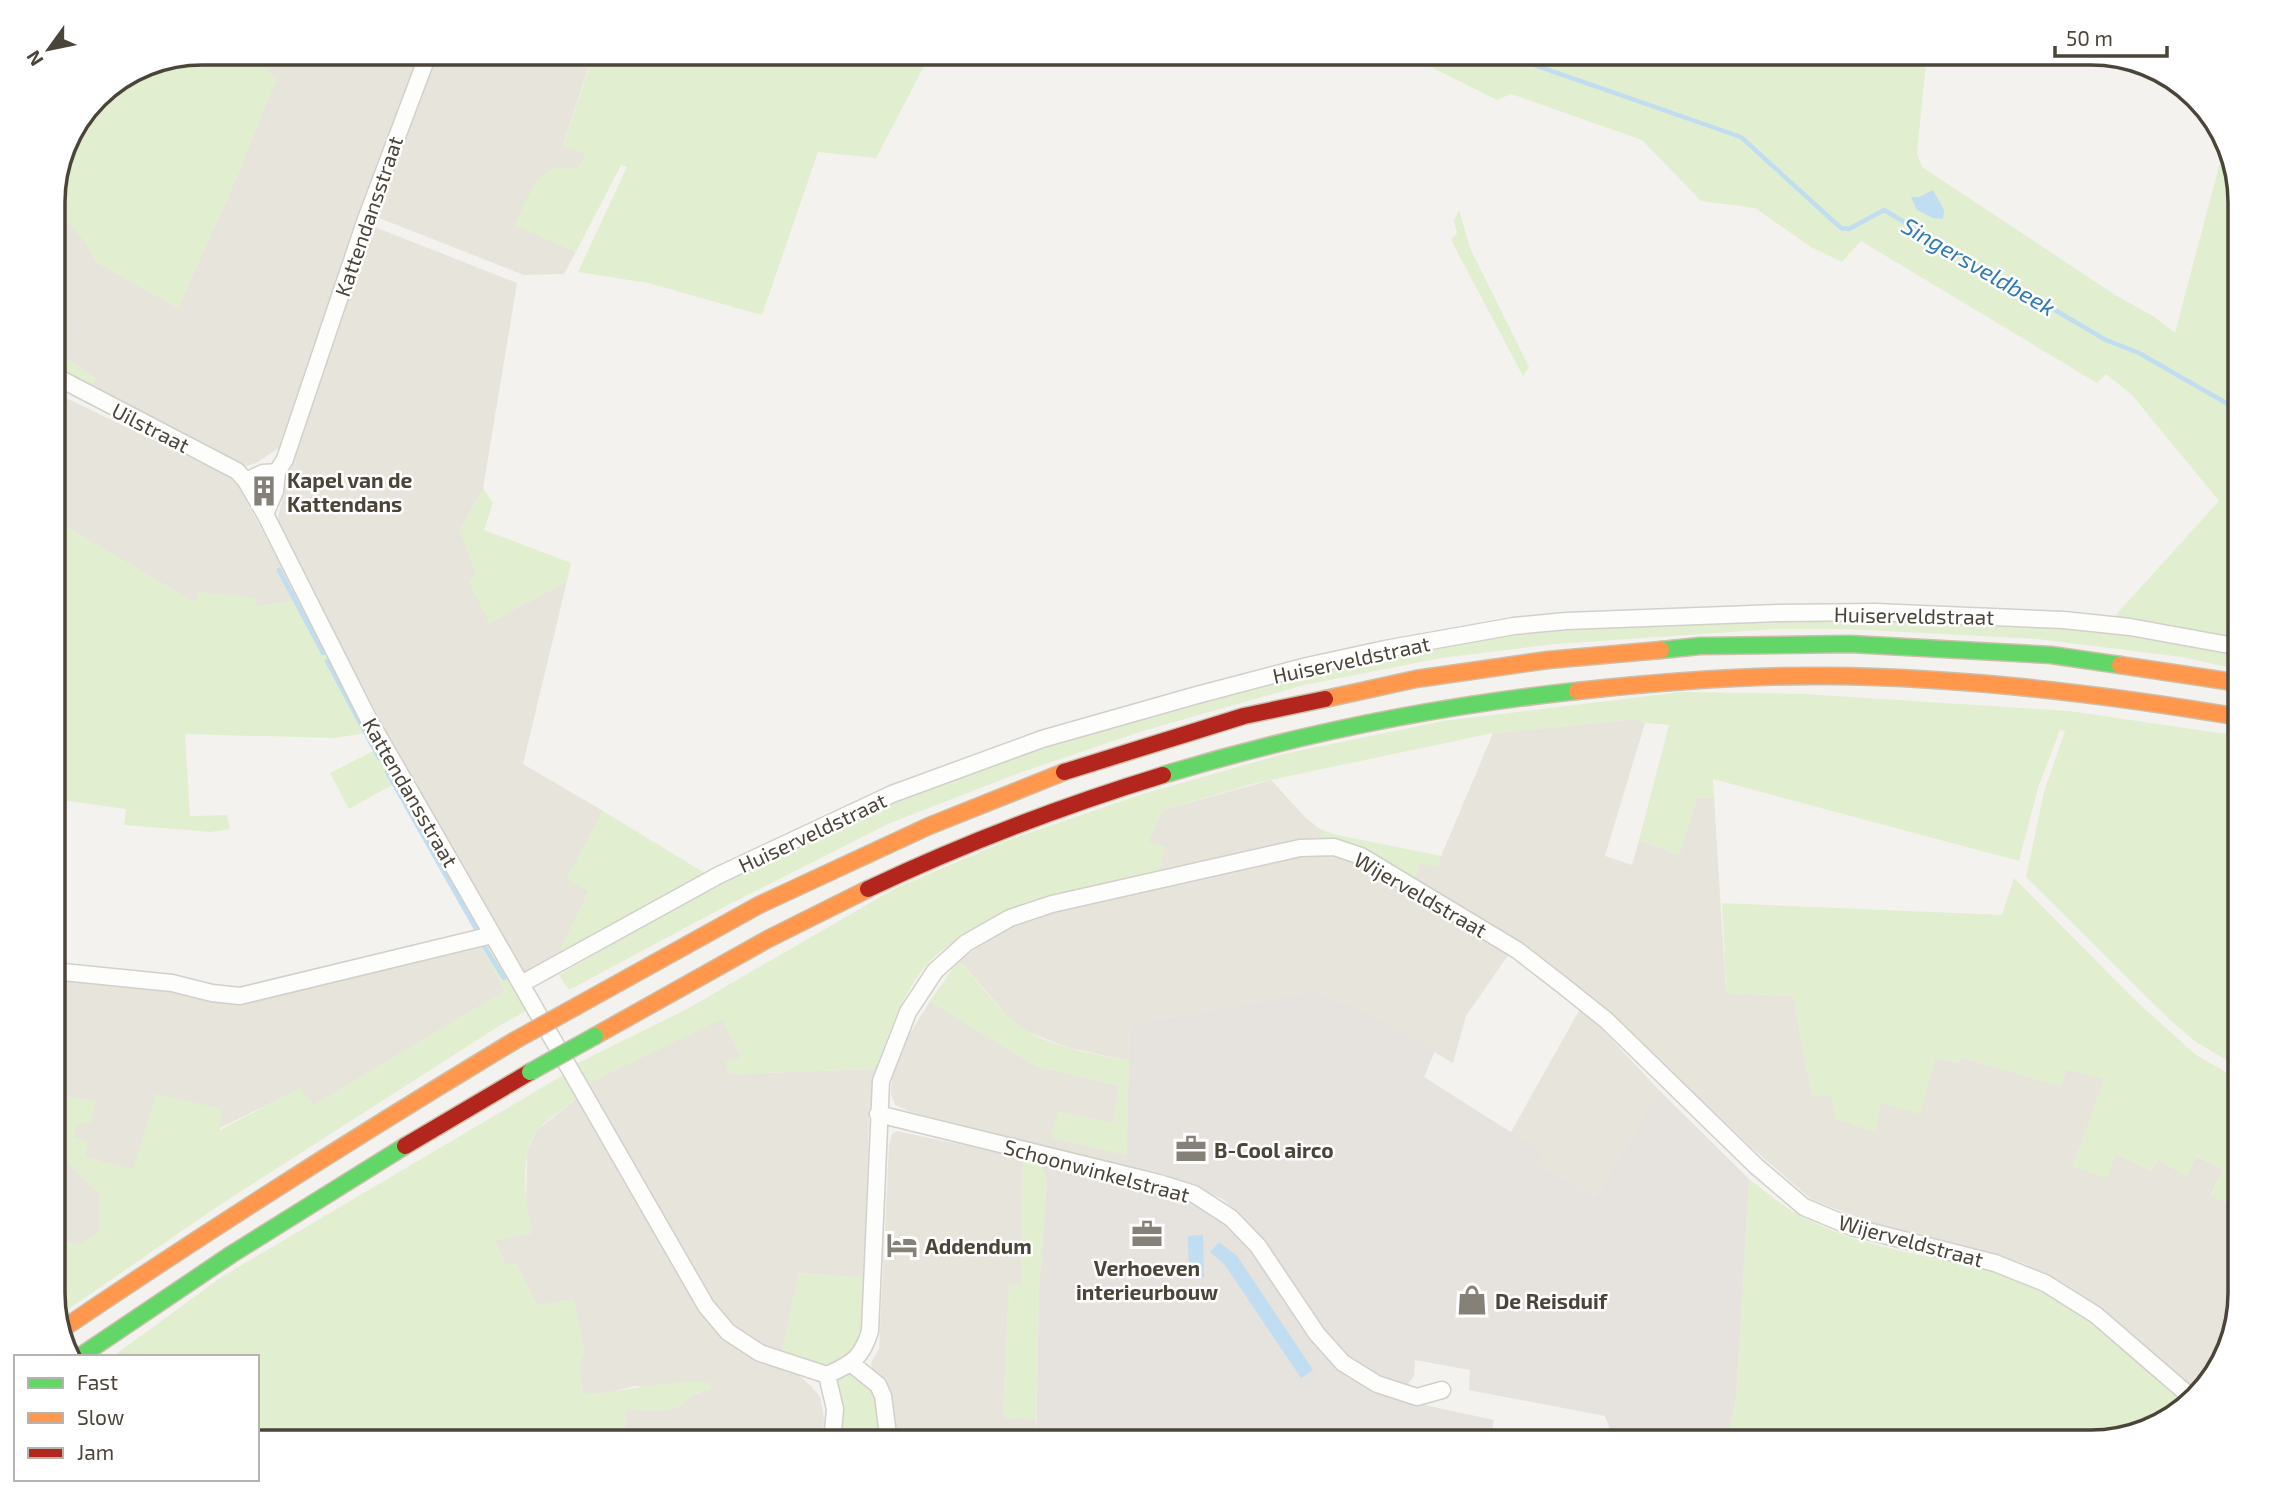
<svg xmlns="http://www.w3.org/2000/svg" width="2293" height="1495" viewBox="0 0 2293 1495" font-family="'Exo 2',sans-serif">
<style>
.residential{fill:#e7e4dc}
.industrial{fill:#e6e2de}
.green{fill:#e1eecf}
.water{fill:#c0ddf1}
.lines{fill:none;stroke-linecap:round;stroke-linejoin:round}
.stream{stroke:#c0ddf1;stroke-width:4.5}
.street-casing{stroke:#d2d0cb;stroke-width:19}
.fast-casing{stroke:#ccbfa9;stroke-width:19}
.slow-casing{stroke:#ccbfa9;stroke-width:19}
.jam-casing{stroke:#ccbfa9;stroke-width:19}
.street{stroke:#fdfdfc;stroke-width:16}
.fast{stroke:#63d668;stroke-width:16}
.slow{stroke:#ff974d;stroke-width:16}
.jam{stroke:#b3261e;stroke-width:16}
.fast-bridge-casing{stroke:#ccbfa9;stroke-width:19;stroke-linecap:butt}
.slow-bridge-casing{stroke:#ccbfa9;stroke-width:19;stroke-linecap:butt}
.fast-bridge{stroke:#63d668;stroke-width:16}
.slow-bridge{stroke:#ff974d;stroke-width:16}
.labels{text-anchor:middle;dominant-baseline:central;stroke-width:5;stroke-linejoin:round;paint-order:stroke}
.street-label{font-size:21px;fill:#4b4439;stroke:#fff}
.poi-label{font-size:21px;font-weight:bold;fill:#4b4439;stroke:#fff;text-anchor:start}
.water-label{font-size:23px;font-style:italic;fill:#2e7ab2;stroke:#fff}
.rim{fill:none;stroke:#4b4439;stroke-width:3.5}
</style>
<rect width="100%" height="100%" fill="#f4f2ee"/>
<!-- residential -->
<path class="residential" d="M250 53H423L389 134 336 282 279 448 256 463 246 466 89 389 96 379 56 351 68 330 53 321V227L55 224H71L87 244 95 261 178 308 235 181 276 79Z
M438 53H593L563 145 587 154 578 168H553L516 225 576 252 564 274 524 275 374 216Z
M372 226 517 283 483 488 460 530 476 575 489 623 567 581 523 764 603 811 567 879 589 891 559 953 567 960 530 983 401 760 277 522 287 479Z
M53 389 68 399 230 477 239 487 299 600 256 607V598L195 603 53 519Z
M1637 719 1645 723 1605 856 1632 865 1639 840 1679 855 1697 798 1714 797 1726 993 1793 996 1812 1096H1831L1875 1131 1881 1102 1936 1058 1959 1063 1960 1057 2061 1086 2067 1069 2105 1079 2072 1167 2116 1154 2152 1171 2157 1160 2196 1156 2223 1169 2211 1195 2230 1205 2240 1185V1294L2216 1376 2197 1394 2103 1310 2062 1282 2023 1263 1962 1245 1873 1223 1812 1200 1751 1147 1599 1004 1526 946 1414 879 1420 862 1437 866 1493 733Z
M1271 780 1306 818 1320 829 1322 838 1158 873 1148 842 1162 810Z
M1299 855 1344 857 1509 954 1466 1016 1453 1063 1357 1007 1312 991 1130 1025 1129 1061 1066 1047 1026 1031 1009 1018 959 960 1005 929 1039 916Z
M480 944 505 991 314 1105 300 1089 133 1170 84 1157 73 1137 77 1123 96 1102 53 1094V975L166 988 213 1000Z
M930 1001 1036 1066 1119 1086 1113 1123 1052 1137 1127 1155 1126 1166 911 1112 895 1105 891 1094 892 1076 909 1035Z
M1581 1007 1659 1090 1595 1197 1535 1165 1511 1132Z
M722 1018 741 1058 729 1074 876 1069 869 1115 865 1278 799 1273 782 1353 755 1342 739 1332 713 1304 587 1084Z
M574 1090 698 1306 717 1333 739 1349 766 1362 795 1372 812 1387 820 1397 824 1417 823 1435 815 1439 814 1442H626V1409L667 1410 681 1405 693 1394 703 1393 635 1386 607 1393 583 1394 579 1367 584 1351 573 1299 537 1306 516 1264 506 1266 494 1240 532 1233 526 1205 527 1152 536 1131 576 1099Z
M897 1131 1023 1158 1021 1287 1009 1284 1003 1417 1036 1419V1442H896L885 1384 872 1369 871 1363 879 1349 889 1145 892 1134Z
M69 1163 99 1193V1232L81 1245 53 1240 55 1167Z"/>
<!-- industrial -->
<path class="industrial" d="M1312 991 1357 1007 1435 1051 1424 1077 1542 1152 1536 1165 1595 1197 1659 1090 1749 1179 1736 1400 1726 1442H1615L1605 1416 1469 1390 1470 1370 1415 1360 1414 1376 1407 1385 1373 1373 1350 1358 1327 1335 1268 1245 1223 1199 1160 1173 1126 1166 1130 1025Z
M1036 1161 1155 1189 1204 1208 1233 1229 1255 1254 1338 1367 1353 1380 1392 1398 1494 1420 1490 1442H1036L1039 1291 1047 1180Z"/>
<!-- green -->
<path class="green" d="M594 52H931V53L876 158 818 152 762 315 648 283 578 272 627 167 621 165 576 252 515 225C523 209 536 171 555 168 562 167 570 168 577 168L587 154 563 146Z
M201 53H250L276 79 235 181 178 308 95 261 87 244 71 224H55L53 227V192L64 144 96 96 145 64Z
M1403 53H1927L1917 153 1922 167 2117 296 2153 316 2175 333 2225 143 2240 201V642L2113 618 2219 501 2132 395 2106 374 2097 383 1861 241 1842 262 1811 247 1755 208 1701 201 1642 140 1511 94 1497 100Z
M1459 210 1470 248 1529 367 1523 376 1451 240 1457 233 1454 221Z
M53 321 68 330 56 351 96 379 89 389 53 367Z
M483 488 493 503 484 530 571 563 567 581 489 623 468 580 476 575 460 530Z
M53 519 195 603 199 592 256 598V607L299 600 368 733 333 738 185 734 190 816 227 815 230 829 211 832 124 825 126 809 53 799Z
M1776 619 2070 626 2129 632 2240 652V670L2182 657 2037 639 1847 629H1775L1555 644 1441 658 1304 685 1146 730 1022 772 890 823 726 906 569 990 559 975 719 882 893 798 1047 743 1310 671 1517 631 1570 627Z
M1681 692 1804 694 2069 711 2240 736V1068L2196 1042 2170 1020 2026 877 2044 792 2065 731 2060 730 2038 788 2019 861 1713 779 1714 797 1697 798 1679 855 1639 840 1669 725 1645 723 1637 719 1493 733 1256 783 1162 810 1148 842 1166 847 1158 873C1091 888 1030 897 970 933 957 940 942 949 931 960 904 988 888 1034 876 1069L729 1074 725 1061 741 1058 722 1019 587 1084 576 1064 687 1009 894 889 1009 840 1143 794 1284 754 1443 721Z
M377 749 396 783 349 809 330 773Z
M603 811 708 875 567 960 559 953 589 891 566 879Z
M1320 829 1337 835 1441 856 1437 867 1420 863 1414 879C1382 858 1359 845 1322 838Z
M2014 878 2136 1001 2196 1055 2240 1080V1185L2230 1205 2211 1196 2223 1169 2197 1156 2187 1177 2157 1160 2152 1171 2116 1154 2107 1178 2072 1167 2104 1079 2067 1069 2061 1087 1961 1057 1959 1063 1936 1058 1920 1114 1881 1103 1875 1132 1835 1119 1831 1096H1812L1793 996 1726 993 1722 903 2002 915Z
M489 942 530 1009 499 1026 218 1206 57 1317 53 1303V1265L55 1263 53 1262V1240L81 1245 99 1232V1193L69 1163 55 1167 53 1177V1094L96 1102 91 1123H77L73 1137 88 1142 85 1157 133 1170 156 1094 222 1109 220 1130 300 1088 314 1105 505 991 480 944Z
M959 960C975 979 991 1000 1009 1017 1040 1047 1089 1052 1129 1061L1127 1155 1051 1137 1058 1111 1113 1123 1119 1086 1036 1066 930 1001Z
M565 1074 574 1090 576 1099C564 1109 546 1119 537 1131 518 1154 526 1207 532 1233L494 1241 506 1266 516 1264 537 1306 573 1299 584 1351 579 1367 583 1394C626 1393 666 1378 709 1383L712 1389 693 1394 681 1405 667 1410 626 1409V1442H257V1357H112L223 1276Z
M1023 1158C1038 1161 1044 1165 1047 1180L1039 1291 1036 1419 1003 1417 1009 1284 1021 1287Z
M1749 1179C1763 1190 1777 1201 1792 1211 1819 1227 1851 1238 1881 1246 1928 1259 1979 1263 2025 1283 2087 1309 2135 1361 2185 1405L2166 1423 2092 1442H1726L1736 1400Z
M799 1273 865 1278C864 1307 871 1360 830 1364 814 1365 797 1357 782 1353Z
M851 1371 876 1391 882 1442H841L843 1415 835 1382 838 1378Z"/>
<!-- water -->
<path class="water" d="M1933 190 1944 210 1943 219 1933 218 1917 210 1911 197H1919Z
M1203 1235 1204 1277 1189 1278 1188 1236Z
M1219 1242 1237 1256 1313 1370 1301 1378 1225 1265 1210 1252Z"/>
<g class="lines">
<!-- stream -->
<path class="stream" d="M1497 52 1741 137 1841 228 1849 229 1884 210 2106 340 2139 353 2240 411
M279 570 323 653
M327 661 379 758
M387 772 476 929
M482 943 504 978"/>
<!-- street casing -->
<g class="street-casing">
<path id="street" d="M429 52 366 219 285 459 277 472 275 491 265 514 368 718 706 1306 728 1332 760 1353 827 1375 835 1409 832 1442
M53 375 237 471 246 481 265 514
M246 481 263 473 277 472
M53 971 172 983 212 993 240 996 492 935
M521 984 719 875 892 794 1042 739 1197 695 1307 666 1385 649 1514 626 1566 621 1778 613 1875 612 2064 620 2130 627 2240 647
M878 1114 1159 1183 1194 1194 1231 1218 1258 1246 1317 1334 1343 1363 1377 1384 1417 1397 1442 1390
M852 1364 878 1385 883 1396 889 1442
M827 1375C852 1364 862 1358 870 1331L881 1081 908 1012 935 971 966 943 1010 918 1052 904 1300 848 1334 847 1361 856 1517 950 1561 984 1606 1020 1756 1166 1804 1207 1852 1227 1995 1263 2045 1283 2096 1315 2192 1398"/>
</g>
<!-- fast casing -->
<g class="fast-casing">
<path id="fast" d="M1661 650 1700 646 1850 644 2051 655 2120 665
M1163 775C1298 734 1437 706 1577 691
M79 1357 232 1254 405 1146"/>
</g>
<!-- slow casing -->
<g class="slow-casing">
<path id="slow" d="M2120 665 2240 683
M1577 691C1660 682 1743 675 1827 676 1965 677 2104 694 2240 717
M1325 699 1416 679 1548 660 1661 650
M577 1006 759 905 929 826 1064 772
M595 1036 768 939 868 889
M61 1330C210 1229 360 1134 514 1041"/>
</g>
<!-- jam casing -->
<g class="jam-casing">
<path id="jam" d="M1064 772 1244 716 1325 699
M868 889C963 844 1062 806 1163 775
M405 1146 530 1072"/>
</g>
<!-- street -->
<use href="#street" class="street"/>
<!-- fast -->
<use href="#fast" class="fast"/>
<!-- slow -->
<use href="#slow" class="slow"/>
<!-- jam -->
<use href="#jam" class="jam"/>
<!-- fast-bridge casing -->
<g class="fast-bridge-casing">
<path id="fast-bridge" d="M530 1072 595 1036"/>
</g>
<!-- slow-bridge casing -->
<g class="slow-bridge-casing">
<path id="slow-bridge" d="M514 1041 577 1006"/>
</g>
<!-- fast-bridge -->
<use href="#fast-bridge" class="fast-bridge"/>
<!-- slow-bridge -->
<use href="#slow-bridge" class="slow-bridge"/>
</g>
<!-- icons -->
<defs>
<g id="building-bare" transform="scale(2.415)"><path d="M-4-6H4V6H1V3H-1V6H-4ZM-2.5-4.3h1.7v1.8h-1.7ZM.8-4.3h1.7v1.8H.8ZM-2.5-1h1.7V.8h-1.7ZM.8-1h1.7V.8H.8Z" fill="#868178" stroke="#fff" stroke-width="2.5" paint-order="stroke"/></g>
<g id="office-bare" transform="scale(2.415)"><path d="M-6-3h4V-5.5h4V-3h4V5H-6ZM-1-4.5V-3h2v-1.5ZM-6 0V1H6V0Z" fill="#868178" stroke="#fff" stroke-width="2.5" paint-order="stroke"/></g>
<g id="hotel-bare" transform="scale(2.415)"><path d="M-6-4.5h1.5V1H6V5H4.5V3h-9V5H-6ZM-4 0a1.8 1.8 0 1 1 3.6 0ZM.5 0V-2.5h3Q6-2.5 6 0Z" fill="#868178" stroke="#fff" stroke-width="2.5" paint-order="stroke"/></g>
<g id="shop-bare" transform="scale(2.415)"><path d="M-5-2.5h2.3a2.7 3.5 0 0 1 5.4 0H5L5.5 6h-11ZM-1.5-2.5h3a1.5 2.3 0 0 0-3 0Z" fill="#868178" stroke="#fff" stroke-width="2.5" paint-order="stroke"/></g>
</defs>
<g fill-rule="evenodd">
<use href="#building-bare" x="264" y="491"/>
<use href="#office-bare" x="1191" y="1149"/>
<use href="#office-bare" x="1147" y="1234"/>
<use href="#hotel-bare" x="902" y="1245"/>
<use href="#shop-bare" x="1472" y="1300"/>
</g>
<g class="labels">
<!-- street labels -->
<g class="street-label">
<text transform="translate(368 216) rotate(-71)">Kattendansstraat</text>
<text transform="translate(151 427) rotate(27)">Uilstraat</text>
<text transform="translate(1914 615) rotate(1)">Huiserveldstraat</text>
<text transform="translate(1351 659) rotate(-12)">Huiserveldstraat</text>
<text transform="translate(411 792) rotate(60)">Kattendansstraat</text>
<text transform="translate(812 832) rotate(-25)">Huiserveldstraat</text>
<text transform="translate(1421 894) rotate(30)">Wijerveldstraat</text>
<text transform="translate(1097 1170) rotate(15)">Schoonwinkelstraat</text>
<text transform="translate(1911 1240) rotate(15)">Wijerveldstraat</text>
</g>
<!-- poi labels -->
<g class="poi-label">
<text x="287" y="479">Kapel van de<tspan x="287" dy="24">Kattendans</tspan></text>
<text x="1214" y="1149">B-Cool airco</text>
<text x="925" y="1245">Addendum</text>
<text x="1147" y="1267" text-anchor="middle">Verhoeven<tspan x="1147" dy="24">interieurbouw</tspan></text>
<text x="1495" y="1300">De Reisduif</text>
</g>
<!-- water labels -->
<g class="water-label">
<text transform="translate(1979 266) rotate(30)">Singersveldbeek</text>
</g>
</g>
<!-- crop -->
<path d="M0 0H2293V1495H0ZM202 65H2091A137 137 0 0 1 2228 202V1293A137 137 0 0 1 2091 1430H202A137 137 0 0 1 65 1293V202A137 137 0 0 1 202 65Z" fill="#fff" fill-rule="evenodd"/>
<path class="rim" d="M202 65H2091A137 137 0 0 1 2228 202V1293A137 137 0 0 1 2091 1430H202A137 137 0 0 1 65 1293V202A137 137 0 0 1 202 65Z"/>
<!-- legend -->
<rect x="14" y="1355" width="245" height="126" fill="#ffffff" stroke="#b7b4b0" stroke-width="2"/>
<rect x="28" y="1378" width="35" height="10" fill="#63d668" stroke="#b7b4b0" stroke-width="2"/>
<text x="77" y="1390" font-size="21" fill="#4b4439">Fast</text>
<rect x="28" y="1413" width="35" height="10" fill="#ff974d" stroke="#b7b4b0" stroke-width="2"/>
<text x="77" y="1425" font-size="21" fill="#4b4439">Slow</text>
<rect x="28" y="1448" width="35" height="10" fill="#b3261e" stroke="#b7b4b0" stroke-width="2"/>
<text x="77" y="1460" font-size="21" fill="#4b4439">Jam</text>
<!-- north arrow -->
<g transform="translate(49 49) rotate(237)" stroke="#ffffff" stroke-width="5" paint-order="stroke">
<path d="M0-5L12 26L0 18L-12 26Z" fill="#4b4439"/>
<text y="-10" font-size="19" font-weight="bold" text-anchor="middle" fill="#4b4439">N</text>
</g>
<!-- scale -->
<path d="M2055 46v10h112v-10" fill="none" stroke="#4b4439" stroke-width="3.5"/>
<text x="2066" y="46" font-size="21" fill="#4b4439" stroke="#ffffff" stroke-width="5" paint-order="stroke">50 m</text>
</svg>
